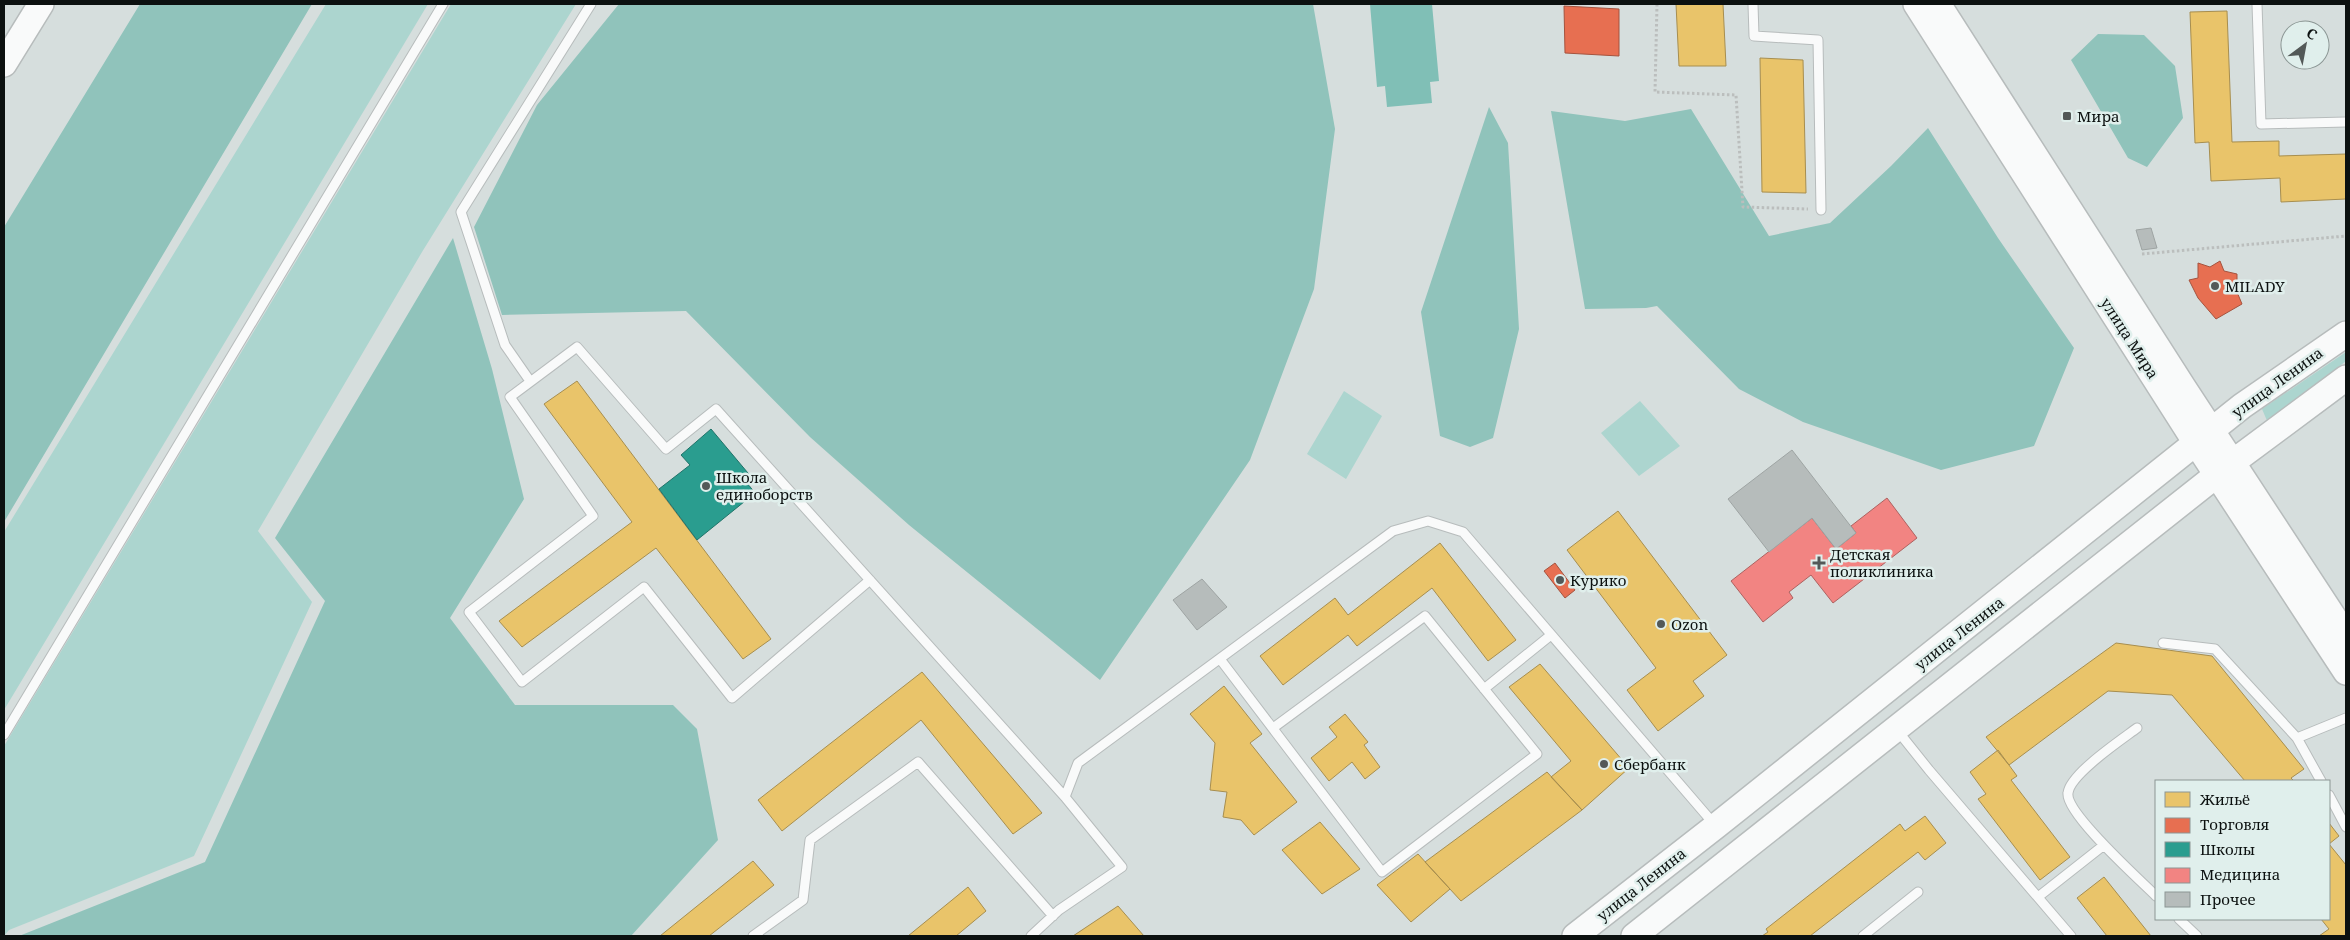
<svg xmlns="http://www.w3.org/2000/svg" width="2350" height="940" viewBox="0 0 2350 940" font-family="'Noto Serif',serif">
<style>
.green{fill:#acd5cf}
.forest{fill:#90c3bb}
.water{fill:#80bfb6}
.homes{fill:#e9c46a;stroke:#a78e4f}
.shops{fill:#e76f51;stroke:#a5533e}
.schools{fill:#2a9d8f;stroke:#217369}
.health{fill:#f28482;stroke:#ad6260}
.building{fill:#b6bcbb;stroke:#9ea4a3}
.lines{fill:none;stroke-linecap:round;stroke-linejoin:round}
.lane-casing{stroke:#b7bcbc;stroke-width:11}
.secondary-casing{stroke:#b7bcbc;stroke-width:28}
.path{stroke:#bbbebd;stroke-width:3;stroke-dasharray:2.5 2.5;stroke-linecap:butt}
.lane{stroke:#f9fafa;stroke-width:9}
.secondary{stroke:#f9fafa;stroke-width:25}
.poi-dot{fill:#535958;stroke:#e0efec;stroke-width:2}
.labels{text-anchor:middle;dominant-baseline:central;stroke-width:5;stroke-linejoin:round;paint-order:stroke}
.poi-label{font-size:15px;fill:#0c1110;stroke:#e0efec;text-anchor:start}
.street-label{font-size:15px;fill:#0c1110;stroke:#e0efec}
</style>
<rect width="100%" height="100%" fill="#d6dedd"/>
<!-- green -->
<path class="green" d="M326 4H428L4 710V532Z
M451 4H576L422 252 258 531 312 602 194 856 9 930 4 936V746Z
M2346 352V361L2268 423 2262 409Z
M1344 391 1382 416 1346 479 1307 454Z
M1640 401 1680 446 1639 476 1601 433Z"/>
<!-- forest -->
<path class="forest" d="M140 4H312L4 522V227Z
M619 4H1313L1335 129 1314 289 1250 460 1100 680 909 525 810 437 686 311 502 315 474 227 537 105Z
M2098 34 2144 35 2175 66 2183 118 2147 167 2128 158 2071 60Z
M1489 107 1508 143 1519 329 1493 438 1470 447 1440 436 1421 312Z
M1691 109 1769 236 1830 223 1891 166 1928 128 1998 238 2074 348 2034 446 1941 470 1803 422 1739 389 1657 306 1646 308 1585 309 1551 111 1625 121Z
M453 238 492 369 524 499 450 618 515 705H673L697 729 718 840 631 936H19L205 862 325 601 275 538Z"/>
<!-- water -->
<path class="water" d="M1370 4H1432L1439 81 1430 82 1432 103 1387 107 1385 86 1377 87Z"/>
<!-- homes -->
<path class="homes" d="M1676 4H1723L1726 66H1679Z
M2227 11 2232 142 2279 141V156L2346 154V199L2281 202 2280 178 2211 181 2209 142 2195 143 2190 12Z
M1760 58 1803 60 1806 193 1762 192Z
M577 381 771 639 743 659 656 548 522 647 499 621 632 522 544 404Z
M1618 511 1727 655 1693 681 1704 696 1658 731 1627 690 1656 668 1567 550Z
M1440 543 1516 640 1488 661 1432 588 1357 646 1348 635 1283 685 1260 656 1335 598 1348 615Z
M2116 643 2212 656 2304 769 2291 778 2294 781H2245L2172 695 2108 691 2009 765 1986 737Z
M1540 664 1629 768 1582 810 1551 777 1571 761 1509 687Z
M922 672 1042 813 1013 834 921 720 782 831 758 800Z
M1224 686 1262 734 1250 743 1297 802 1254 835 1241 820 1223 817 1227 792 1210 790 1215 743 1190 714Z
M1345 714 1368 742 1364 745 1380 767 1365 779 1352 762 1329 781 1311 758 1337 737 1329 727Z
M1998 750 2017 776 2011 780 2070 857 2040 880 1978 799 1986 794 1970 772Z
M1547 772 1582 810 1461 901 1425 862Z
M1925 816 1946 843 1925 860 1918 852 1810 936H1762L1768 932 1766 929 1900 824 1905 831Z
M1320 822 1360 869 1322 894 1282 850Z
M2329 823 2339 836 2329 844 2346 865V936H2319L2329 929 2321 919H2329Z
M1418 854 1450 889 1411 922 1377 885Z
M753 861 774 885 709 936H660Z
M2104 877 2151 936H2107L2077 898Z
M968 887 986 911 956 936H908Z
M1118 906 1144 936H1073Z"/>
<!-- shops -->
<path class="shops" d="M1564 6 1619 9V56L1565 53Z
M2220 261 2224 271 2237 274V292L2242 304 2216 319 2198 298 2189 280 2198 278V263L2210 267Z
M1555 563 1575 590 1565 598 1544 571Z"/>
<!-- schools -->
<path class="schools" d="M711 429 753 479 747 483 755 493 697 540 659 489 690 465 681 455Z"/>
<!-- health -->
<path class="health" d="M1887 498 1917 538 1833 603 1811 575 1789 592 1793 598 1763 622 1731 581 1812 518 1836 549 1856 533 1851 526Z"/>
<!-- building -->
<path class="building" d="M2151 228 2157 248 2142 250 2136 230Z
M1792 450 1856 533 1836 549 1812 518 1769 552 1728 499Z
M1202 579 1227 607 1197 630 1173 600Z"/>
<g class="lines">
<!-- lane casing -->
<g class="lane-casing">
<path id="lane" d="M1753 4 1754 36 1818 40 1821 210
M2257 4 2261 124 2346 122
M530 381 505 345 461 212 591 4
M870 580 732 698 644 587 522 682 469 612 593 516 510 397 577 347 666 449 716 409 1065 797
M2163 643 2215 649 2297 738
M1220 659 1382 872 1537 754 1425 616 1273 728
M1484 689 1551 635
M2137 728C2121 740 2070 774 2068 793 2065 813 2140 880 2156 896
M1897 730 1929 770 2071 936
M4 735 443 4
M2321 781 2297 738 2346 718
M2329 795 2346 827
M2038 897 2104 845
M2179 919 2197 936
M753 936 803 900 810 840 918 762 1053 916
M1031 936 1059 910 1122 867 1065 797 1078 763 1393 531 1428 521 1463 532 1714 824
M1863 936 1918 892"/>
</g>
<!-- secondary casing -->
<g class="secondary-casing">
<path id="secondary" d="M1916 4 2196 443 2346 672
M1938 4 2183 387 2346 636
M4 64 41 4
M1575 936 1716 826 2242 406 2346 334
M1634 936 2233 462 2346 378"/>
</g>
<!-- path -->
<path class="path" d="M1657 4 1655 92 1736 95 1743 207 1808 209
M2142 254 2346 236"/>
<!-- lane -->
<use href="#lane" class="lane"/>
<!-- secondary -->
<use href="#secondary" class="secondary"/>
</g>
<!-- markers -->
<g class="poi-dot">
<rect x="2062" y="111" width="10" height="10" rx="2.5"/>
<circle cx="2215" cy="286" r="5"/>
<circle cx="706" cy="486" r="5"/>
<path d="M1816.5 555.5h5v5h5v5h-5v5h-5v-5h-5v-5h5z"/>
<circle cx="1560" cy="580" r="5"/>
<circle cx="1661" cy="624" r="5"/>
<circle cx="1604" cy="764" r="5"/>
</g>
<g class="labels">
<!-- poi labels -->
<g class="poi-label">
<text x="2077" y="116">Мира</text>
<text x="2225" y="286">МILADY</text>
<text x="716" y="477">Школа<tspan x="716" dy="17">единоборств</tspan></text>
<text x="1830" y="554">Детская<tspan x="1830" dy="17">поликлиника</tspan></text>
<text x="1570" y="580">Курико</text>
<text x="1671" y="624">Ozon</text>
<text x="1614" y="764">Сбербанк</text>
</g>
<!-- street labels -->
<g class="street-label">
<text transform="translate(2130 338) rotate(57)">улица Мира</text>
<text transform="translate(2277 382) rotate(-36)">улица Ленина</text>
<text transform="translate(1959 633) rotate(-38)">улица Ленина</text>
<text transform="translate(1641 884) rotate(-38)">улица Ленина</text>
</g>
</g>
<!-- border -->
<rect width="2350" height="940" fill="none" stroke="#0c1110" stroke-width="10"/>
<!-- legend -->
<rect x="2155" y="780" width="175" height="140" fill="#e0efec" stroke="#8b9694"/>
<rect x="2165" y="792" width="25" height="15" fill="#e9c46a" stroke="#8b9694"/>
<text x="2200" y="805" font-size="15" fill="#0c1110">Жильё</text>
<rect x="2165" y="818" width="25" height="15" fill="#e76f51" stroke="#8b9694"/>
<text x="2200" y="830" font-size="15" fill="#0c1110">Торговля</text>
<rect x="2165" y="842" width="25" height="15" fill="#2a9d8f" stroke="#8b9694"/>
<text x="2200" y="855" font-size="15" fill="#0c1110">Школы</text>
<rect x="2165" y="868" width="25" height="15" fill="#f28482" stroke="#8b9694"/>
<text x="2200" y="880" font-size="15" fill="#0c1110">Медицина</text>
<rect x="2165" y="892" width="25" height="15" fill="#b6bcbb" stroke="#8b9694"/>
<text x="2200" y="905" font-size="15" fill="#0c1110">Прочее</text>
<!-- north arrow -->
<g transform="translate(2305 45) rotate(32)"><circle r="24" fill="#e0efec" stroke="#8b9694"/>
<path d="M0-4L9 19L0 12L-9 19Z" fill="#535958"/>
<text y="-8" font-size="14" font-weight="bold" text-anchor="middle" fill="#0c1110">С</text>
</g>
</svg>
